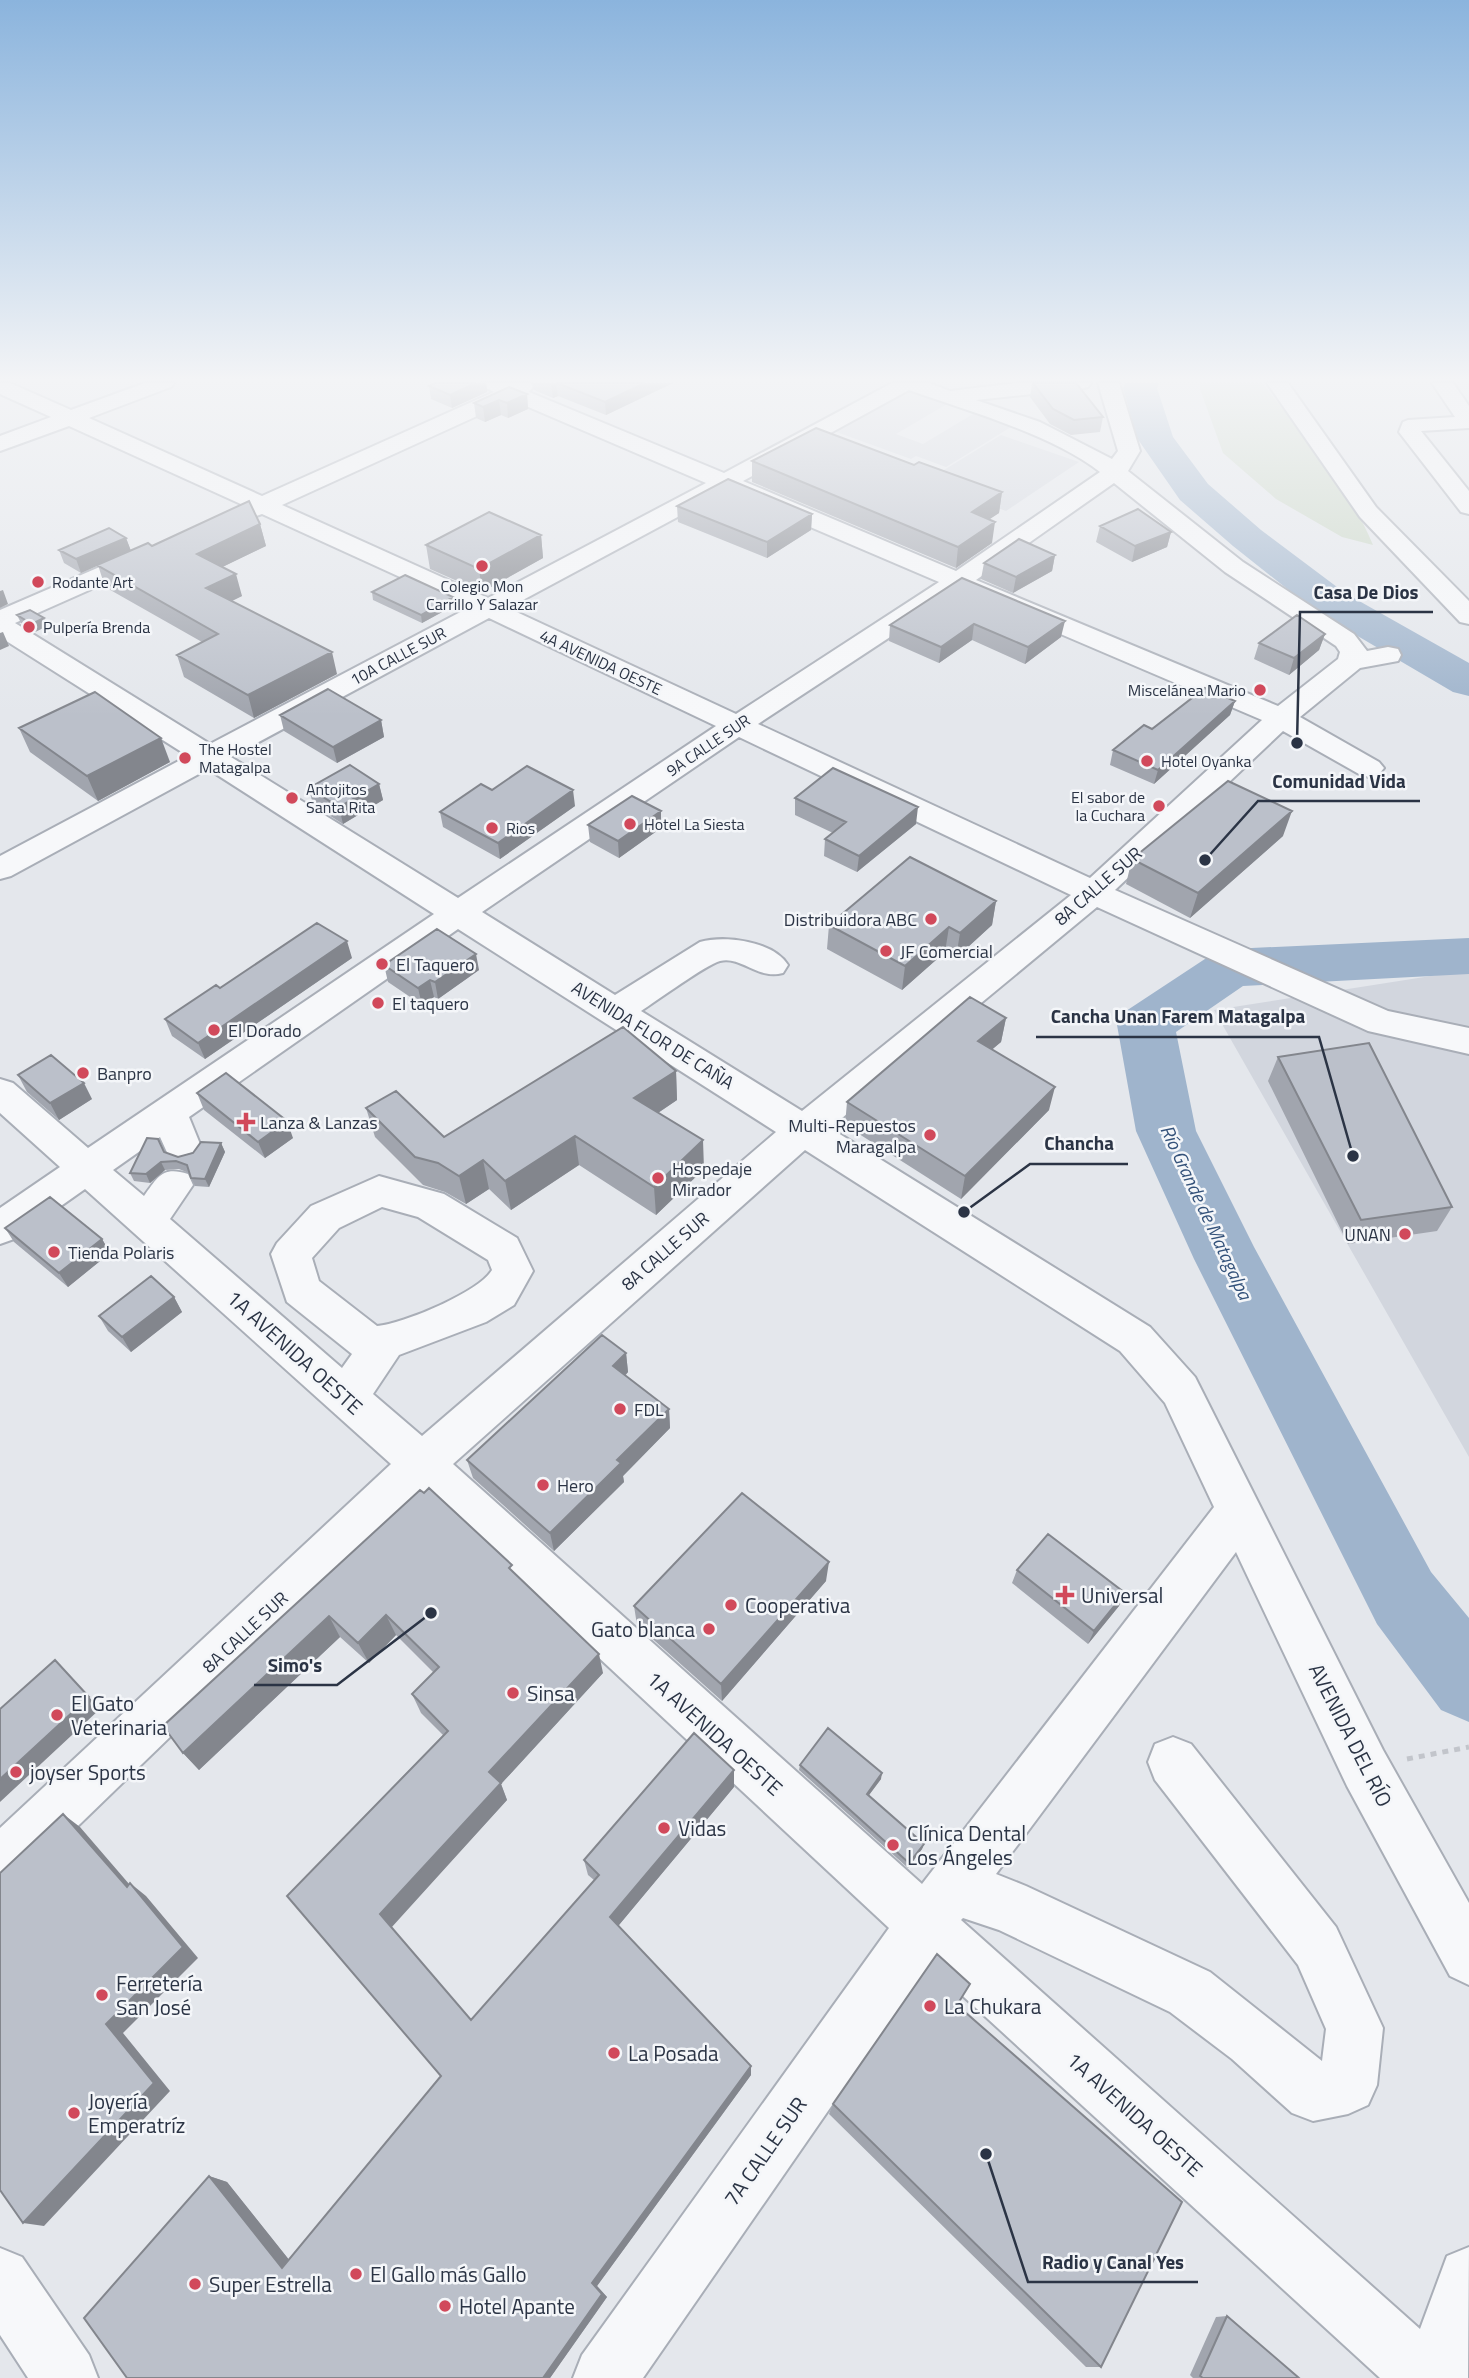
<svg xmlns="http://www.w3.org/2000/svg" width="1469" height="2378" viewBox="0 0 1469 2378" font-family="'Titillium Web',sans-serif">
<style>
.built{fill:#d2d6de}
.green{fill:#c9d6c5}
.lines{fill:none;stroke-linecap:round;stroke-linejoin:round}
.river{fill:#9fb4cc;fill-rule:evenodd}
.minor-casing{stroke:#a9aeb7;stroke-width:4}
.path{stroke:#c2c5cb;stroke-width:5;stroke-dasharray:6 6;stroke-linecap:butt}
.minor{fill:#f7f8fa;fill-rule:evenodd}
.wall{fill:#a1a5ae}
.shaded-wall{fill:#83868d}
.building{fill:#bbc0ca;stroke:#83868d;stroke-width:2}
.poi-dot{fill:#d1495b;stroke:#f4f6f9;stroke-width:2.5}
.labels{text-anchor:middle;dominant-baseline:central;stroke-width:5;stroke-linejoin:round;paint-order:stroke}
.far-poi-label{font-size:16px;fill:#2b3445;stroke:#f4f6f9;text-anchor:start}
.far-street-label{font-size:16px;fill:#2b3445;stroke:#f4f6f9}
.street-label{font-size:18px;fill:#2b3445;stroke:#f4f6f9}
.poi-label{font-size:18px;fill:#2b3445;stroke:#f4f6f9;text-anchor:start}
.water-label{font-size:19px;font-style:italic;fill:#34527a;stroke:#f4f6f9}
.near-street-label{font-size:21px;fill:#2b3445;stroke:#f4f6f9}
.near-poi-label{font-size:21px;fill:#2b3445;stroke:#f4f6f9;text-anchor:start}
.leader{fill:none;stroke:#2b3445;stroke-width:2.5}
.callout-dot{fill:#2b3445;stroke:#f4f6f9;stroke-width:2.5}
.callout-label{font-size:19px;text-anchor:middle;font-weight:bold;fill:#2b3445;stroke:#f4f6f9;stroke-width:5;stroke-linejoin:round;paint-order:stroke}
</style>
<rect width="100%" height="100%" fill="#e4e7ec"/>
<!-- built -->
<path class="built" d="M904 389 947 404 896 434 923 444 973 414 1011 427 946 467 916 456 911 459 831 430Z
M1001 435 1079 462 1006 511 926 481Z
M1469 970V1457L1214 1010Z"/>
<!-- green -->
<path class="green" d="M1200 383H1262C1303 434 1348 485 1373 545L1342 537 1276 499 1223 453 1200 389Z"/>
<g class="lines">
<!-- river -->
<path class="river" d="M1125 383H1159L1157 388 1173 437 1208 484 1261 530 1345 593 1469 663V696L1453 692 1315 611 1233 546 1180 500 1137 438 1123 388Z
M1469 938V974L1243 986 1176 1032 1196 1131 1254 1247 1431 1572 1469 1618V1722L1441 1710 1377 1624 1194 1259 1136 1131 1117 1025 1126 1011 1211 955 1231 949Z"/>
<!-- minor casing -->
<g class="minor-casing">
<path id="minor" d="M0 383H10L71 410 145 383H174L171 387 89 418 262 496 494 392 484 387 481 383H530L533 387 529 392 724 473 892 383H929L950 391 1017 383H1091L1088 387 1081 389 976 400 1040 422 1112 459 1118 451 1098 383H1119L1140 451 1128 471 1243 562 1354 634 1367 651 1388 647 1398 649 1401 655 1398 661 1360 668 1300 717 1379 762 1384 768 1379 774 1369 777 1359 774 1283 731 1115 890 1388 1011 1469 1028V1054L1368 1031 1097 907 830 1128 1150 1327 1195 1377 1383 1750 1469 1903V1985L1450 1976 1347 1786 1236 1552 996 1874 1026 1886 1210 1972 1322 2061 1326 2029 1298 1965 1155 1780 1148 1762 1155 1744 1173 1737 1191 1744 1336 1927 1383 2028 1377 2085 1368 2105 1348 2114 1313 2121 1292 2113 1232 2059 1170 2012 999 1930 963 1918 961 1920 1420 2329 1447 2256 1469 2247 1468 2378H1380L929 1965 643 2378H573L582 2355 889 1928 422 1493 19 1883 0 1891V1828L391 1464 85 1189 14 1239 0 1244V1208L60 1167 0 1113V1079L13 1083 88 1148 434 914 208 769 11 876 0 879V856L188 756 0 637V610L139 550 148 548 157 550 160 555 157 560 15 623 210 744 468 608 262 514 245 520 237 518 233 513 243 505 69 426 0 451V436L51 417 0 394ZM909 390C965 410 1054 435 1100 472L956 571 743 481ZM512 400 706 483 488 598 282 505ZM1114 483 1225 572 1336 646 1340 652 1338 659 1278 706 976 580ZM726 491 939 582 736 714 508 608ZM960 591 1262 720 1090 878 758 724ZM489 618 716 726 458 898 231 757ZM739 737 1071 895 802 1111 641 1011C655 1002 707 964 720 961 742 956 757 980 783 973L788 965C773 941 725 935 700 942L615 995 482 912ZM458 929 776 1132 422 1436 373 1394 399 1355 486 1322 514 1305 533 1271 517 1238 444 1194 379 1176 311 1206 277 1243 271 1254 287 1302 352 1354 342 1368 170 1219 193 1185 188 1174C162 1166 158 1177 144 1196L113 1170 160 1137 170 1159 183 1163 196 1159 202 1149 189 1117ZM805 1150 1120 1351 1165 1403 1214 1507 922 1884 453 1464ZM382 1207 418 1217 488 1260 492 1270C479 1292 403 1324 377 1326L319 1281 312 1258 339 1228Z
M1267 383H1288L1376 507 1469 601V624L1460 622 1360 517Z
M1432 383H1453L1469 406V428L1421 431 1469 491V514L1461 512 1399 432 1403 422 1408 420 1455 417Z
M0 2248 22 2257 89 2355 98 2378H28L0 2335Z"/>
</g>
<!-- path -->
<path class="path" d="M1407 1759 1469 1747"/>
<!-- minor -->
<use href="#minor" class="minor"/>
</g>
<!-- wall -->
<path class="wall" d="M435 383H486L487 392 452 408 431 399 429 386Z
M533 383H673L606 415 558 396 553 398 534 390Z
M1032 383H1076L1103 417 1100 432 1071 435 1050 424 1030 397Z
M527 394 528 409 508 418 501 415 485 422 476 418 474 403Z
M752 461 914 465 1002 492 999 513 989 519 992 543 956 568 752 482Z
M677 506 812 514 811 530 767 558 678 522Z
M260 524 266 546 222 567 242 596 232 601 337 674 254 718 184 677 177 655 202 642 105 587 98 565 81 573 64 563 59 550 126 538 131 551Z
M1100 526 1171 532 1167 547 1132 562 1096 542Z
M541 535 543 558 482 592 430 569 426 545Z
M1055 555 1052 571 1013 593 981 579 984 563Z
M962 578 1061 637 1025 664 972 640 939 663 889 641 890 625Z
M372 592 455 605 422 623 373 600Z
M17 615 44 618 47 626 35 632 21 623Z
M1325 634 1319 650 1289 675 1254 659 1259 643Z
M1235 701 1230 715 1154 784 1110 765 1113 750 1152 729Z
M280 715 381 720 384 737 337 763 284 731Z
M19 728 170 762 98 801 30 752Z
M379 784 383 800 343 824 313 805 309 788Z
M492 790 575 806 500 859 443 827 440 812Z
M795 798 916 824 857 872 824 856 825 839 833 833 795 815Z
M661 811V828L619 858 590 842 588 825Z
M1283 836 1190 918 1126 884 1132 859Z
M996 901 992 925 956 958 945 952 902 990 827 949 829 925Z
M352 958 205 1059 172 1036 165 1019 220 988Z
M384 965 479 970 438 999 434 997 422 1005 388 982Z
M1006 1018 1001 1042 992 1049 1049 1110 961 1199 845 1125 847 1102Z
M1278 1057 1452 1207 1437 1231 1348 1244 1268 1081Z
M676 1071 677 1100 658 1113 704 1169 656 1215 579 1165 511 1210 489 1189 466 1204 445 1192 423 1185 375 1137 366 1108 444 1137Z
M18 1075 92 1099 59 1120 27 1092Z
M197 1093 293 1138 265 1158 204 1110Z
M221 1143 225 1152 209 1187 195 1186 189 1173 179 1169 165 1170 150 1183 134 1181 130 1173 164 1152 178 1157Z
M5 1228 102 1239 110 1253 68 1287 14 1242Z
M174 1297 182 1312 131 1352 108 1331 99 1316Z
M626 1353 628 1372 625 1376 669 1409 670 1428 623 1476 624 1482 554 1551 473 1478 467 1460Z
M420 1490 515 1574 603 1673 501 1784 507 1800 391 1927 471 2020 594 1880 588 1875 584 1860 734 1787 618 1926 751 2066V2075L597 2286 607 2297 550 2378H127L209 2176 227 2182 289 2260 441 2076 287 1896 443 1735 421 1713 412 1694 434 1673 396 1635 369 1663 340 1637 199 1770 183 1753Z
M1017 1570 1119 1606 1088 1644 1012 1583Z
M826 1581 722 1701 637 1625 634 1606Z
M800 1765 881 1779 869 1795 924 1844 922 1849 908 1868 799 1770Z
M957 2005 1101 2367H1086L829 2114 833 2104Z
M1227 2316 1299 2378H1193L1190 2375 1216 2317Z"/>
<!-- shaded-wall -->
<path class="shaded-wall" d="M476 383H486L487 392 452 408 450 395Z
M556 383 558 396 553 398 551 385Z
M645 383H673L606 415 605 402Z
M527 394 528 409 508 418 507 403Z
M499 400 501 415 485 422 483 407Z
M1002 492 999 513 969 533 972 512Z
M812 514 811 530 767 558V542Z
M995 522 992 543 956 568 958 547Z
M260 524 266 546 204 576 197 554Z
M1171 532 1167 547 1132 562 1135 546Z
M541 535 543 558 482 592 479 569Z
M126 538 131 551 81 573 76 559Z
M1055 555 1052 571 1013 593 1016 577Z
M236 574 242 596 213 610 206 588Z
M3 590 8 604 0 608V591Z
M453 597 455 605 422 623 421 615Z
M44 618 47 626 35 632 32 624Z
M1065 621 1061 637 1025 664 1028 647Z
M974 624 972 640 939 663 941 647Z
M3 632 9 646 0 650V633Z
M1325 634 1319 650 1289 675 1294 658Z
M332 652 337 674 254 718 248 695Z
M1235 701 1230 715 1154 784 1158 770Z
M381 720 384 737 337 763 333 747Z
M161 738 170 762 98 801 87 776Z
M379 784 383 800 343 824 339 807Z
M573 790 575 806 500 859 498 843Z
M918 807 916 824 857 872 859 856Z
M661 811V828L619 858 618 841Z
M1292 811 1283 836 1190 918 1198 893Z
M996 901 992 925 956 958 960 933Z
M949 927 945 952 902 990 905 966Z
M347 941 352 958 205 1059 198 1043Z
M476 954 479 970 438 999 435 982Z
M430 980 434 997 422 1005 418 988Z
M1006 1018 1001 1042 974 1065 978 1041Z
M676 1071 677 1100 637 1127 634 1098Z
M84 1083 92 1099 59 1120 50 1103Z
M1055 1087 1049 1110 961 1199 965 1176Z
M287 1121 293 1138 265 1158 258 1142Z
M575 1136 579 1165 511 1210 505 1181Z
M703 1140 704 1169 656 1215 654 1187Z
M221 1143 225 1152 209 1187 205 1179Z
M483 1160 489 1189 466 1204 459 1176Z
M161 1162 165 1170 150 1183 146 1174Z
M102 1239 110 1253 68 1287 59 1273Z
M174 1297 182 1312 131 1352 122 1337Z
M626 1353 628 1372 615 1386 613 1366Z
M669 1409 670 1428 623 1476 624 1482 554 1551 550 1533 617 1460Z
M829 1562 826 1581 722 1701 721 1684Z
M1125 1593 1119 1606 1088 1644 1094 1631Z
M386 1615 396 1635 369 1663 358 1643Z
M329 1616 340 1637 199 1770 183 1753Z
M599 1654 603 1673 501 1784 507 1800 391 1928 380 1914 489 1772Z
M55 1660 100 1709 0 1802V1779Z
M734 1770V1787L614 1931 610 1917Z
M882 1773 881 1779 866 1799 867 1794Z
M63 1814 80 1827 142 1899 127 1887Z
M924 1844 922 1849 908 1868 909 1863Z
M130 1883 146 1896 198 1958 123 2033 170 2091 44 2226 23 2223 106 2024Z
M751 2066V2075L597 2286 607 2297 550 2378H543L592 2283Z
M209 2176 227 2182 298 2271 282 2268Z"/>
<!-- building -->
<path class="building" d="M435 383H476L450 395 429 386Z
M557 383H645L605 402Z
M1033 383H1076L1103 417 1074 420 1053 409Z
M509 387 527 394 507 403 499 400 483 407 474 403Z
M816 428 914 465 919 462 1002 492 972 512 995 522 958 547 752 461Z
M728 479 812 514 767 542 677 506Z
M249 501 260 524 197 554 236 574 206 588 332 652 248 695 177 655 218 634 97 565 148 543 152 546Z
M1138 509 1171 532 1135 546 1100 526Z
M489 512 541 535 479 569 426 545Z
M109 528 126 538 76 559 59 550Z
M1019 539 1055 555 1016 577 984 563Z
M405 575 453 597 421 615 372 592Z
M962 578 1065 621 1028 647 974 624 941 647 890 625Z
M30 610 44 618 32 624 17 615Z
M1297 615 1325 634 1294 658 1259 643Z
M1205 688 1235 701 1158 770 1113 750 1144 725 1152 729Z
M328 689 381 720 333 747 280 715Z
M95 692 161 738 87 776 19 728Z
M350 765 379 784 339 807 309 788Z
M527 766 573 790 498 843 440 812 481 784 492 790Z
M833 768 918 807 859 856 825 839 846 822 795 798Z
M1228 781 1292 811 1198 893 1132 859Z
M632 796 661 811 618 841 588 825Z
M910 857 996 901 960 933 949 927 905 966 829 925Z
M317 923 347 941 198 1043 165 1019 216 985 220 988Z
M437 929 476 954 435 982 430 980 418 988 384 965Z
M970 997 1006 1018 978 1041 1055 1087 965 1176 847 1102Z
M623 1027 676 1071 634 1098 703 1140 654 1187 575 1136 505 1181 483 1160 459 1176 438 1163 415 1157 366 1108 396 1091 444 1137Z
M1369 1043 1452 1207 1361 1220 1278 1057Z
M51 1055 84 1083 50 1103 18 1075Z
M226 1073 287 1121 258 1142 197 1093Z
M147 1138 158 1139 164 1152 178 1157 193 1153 201 1142 221 1143 205 1179 191 1178 187 1165 176 1161 161 1162 146 1174 130 1173Z
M50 1197 102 1239 59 1273 5 1228Z
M151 1276 174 1297 122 1337 99 1316Z
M602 1335 626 1353 613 1366 669 1409 617 1460 621 1463 550 1533 467 1460Z
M429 1488 512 1565 509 1568 599 1654 489 1772 501 1783 380 1914 471 2020 599 1875 584 1860 694 1733 734 1770 610 1917 751 2066 592 2283 602 2294 543 2378H127L84 2318 209 2176 282 2268 441 2076 287 1896 448 1731 412 1694 439 1667 386 1615 358 1643 329 1616 183 1753 163 1726 420 1490 424 1493Z
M742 1493 829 1562 721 1684 634 1606Z
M1048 1534 1125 1593 1094 1631 1017 1570Z
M55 1660 89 1697 0 1779V1709Z
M828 1728 882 1773 867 1794 924 1844 909 1863 800 1765Z
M63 1814 127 1887 130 1883 183 1947 106 2024 154 2083 23 2223 0 2190V1873Z
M937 1954 970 1984 957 2005 1182 2202 1101 2367 833 2104Z
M1227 2316 1299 2378H1203L1200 2376Z"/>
<!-- sky -->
<linearGradient id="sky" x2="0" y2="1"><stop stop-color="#8bb4dd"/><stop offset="0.53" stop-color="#f3f4f6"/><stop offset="1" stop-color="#f3f4f6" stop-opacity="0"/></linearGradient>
<rect width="1469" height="716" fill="url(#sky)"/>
<!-- markers -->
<g class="poi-dot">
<circle cx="482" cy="566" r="7"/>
<circle cx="38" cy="582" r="7"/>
<circle cx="29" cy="627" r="7"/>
<circle cx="1260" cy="690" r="7"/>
<circle cx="185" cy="758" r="7"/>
<circle cx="1147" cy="761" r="7"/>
<circle cx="292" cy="798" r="7"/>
<circle cx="1159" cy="806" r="7"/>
<circle cx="630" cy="824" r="7"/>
<circle cx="492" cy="828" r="7"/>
<circle cx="931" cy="919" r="7"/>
<circle cx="886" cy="951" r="7"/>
<circle cx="382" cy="964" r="7"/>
<circle cx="378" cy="1003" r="7"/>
<circle cx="214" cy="1030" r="7"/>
<circle cx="83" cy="1073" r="7"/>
<path d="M242.5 1111.5h7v7h7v7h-7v7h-7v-7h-7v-7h7z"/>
<circle cx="930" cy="1135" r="7"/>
<circle cx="658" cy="1178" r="7"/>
<circle cx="1405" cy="1234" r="7"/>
<circle cx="54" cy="1252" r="7"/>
<circle cx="620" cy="1409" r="7"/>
<circle cx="543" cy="1485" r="7"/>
<path d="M1061.5 1584.5h7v7h7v7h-7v7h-7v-7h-7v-7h7z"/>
<circle cx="731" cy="1605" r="7"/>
<circle cx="709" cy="1629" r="7"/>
<circle cx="513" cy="1693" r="7"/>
<circle cx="57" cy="1715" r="7"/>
<circle cx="16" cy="1772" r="7"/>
<circle cx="664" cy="1828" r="7"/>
<circle cx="893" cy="1845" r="7"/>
<circle cx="102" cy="1995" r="7"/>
<circle cx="930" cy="2006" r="7"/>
<circle cx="614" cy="2053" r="7"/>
<circle cx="74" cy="2113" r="7"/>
<circle cx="356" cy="2274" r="7"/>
<circle cx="195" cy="2284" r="7"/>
<circle cx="445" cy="2306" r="7"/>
</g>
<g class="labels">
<!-- far-poi labels -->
<g class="far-poi-label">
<text x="52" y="582">Rodante Art</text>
<text x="482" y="586" text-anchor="middle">Colegio Mon<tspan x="482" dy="18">Carrillo Y Salazar</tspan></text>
<text x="43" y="627">Pulpería Brenda</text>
<text x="1246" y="690" text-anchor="end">Miscelánea Mario</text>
<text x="199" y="749">The Hostel<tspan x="199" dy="18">Matagalpa</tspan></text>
<text x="1161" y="761">Hotel Oyanka</text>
<text x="306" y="789">Antojitos<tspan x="306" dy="18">Santa Rita</tspan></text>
<text x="1145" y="797" text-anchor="end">El sabor de<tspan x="1145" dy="18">la Cuchara</tspan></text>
<text x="644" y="824">Hotel La Siesta</text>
<text x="506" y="828">Rios</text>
</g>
<!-- far-street labels -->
<g class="far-street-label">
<text transform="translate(398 656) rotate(-28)">10A CALLE SUR</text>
<text transform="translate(601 662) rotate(25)">4A AVENIDA OESTE</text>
<text transform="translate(708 745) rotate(-34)">9A CALLE SUR</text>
</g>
<!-- street labels -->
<g class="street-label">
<text transform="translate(1098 886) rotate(-41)">8A CALLE SUR</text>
<text transform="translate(653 1035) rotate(32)">AVENIDA FLOR DE CAÑA</text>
<text transform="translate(665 1251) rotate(-41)">8A CALLE SUR</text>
<text transform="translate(245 1632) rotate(-43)">8A CALLE SUR</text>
</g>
<!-- poi labels -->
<g class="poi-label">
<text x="917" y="919" text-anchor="end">Distribuidora ABC</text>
<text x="900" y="951">JF Comercial</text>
<text x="396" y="964">El Taquero</text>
<text x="392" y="1003">El taquero</text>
<text x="228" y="1030">El Dorado</text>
<text x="97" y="1073">Banpro</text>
<text x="260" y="1122">Lanza &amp; Lanzas</text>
<text x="916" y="1125" text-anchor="end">Multi-Repuestos<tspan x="916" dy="21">Maragalpa</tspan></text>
<text x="672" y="1168">Hospedaje<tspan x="672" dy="21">Mirador</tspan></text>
<text x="1391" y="1234" text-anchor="end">UNAN</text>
<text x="68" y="1252">Tienda Polaris</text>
<text x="634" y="1409">FDL</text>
<text x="557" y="1485">Hero</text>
</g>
<!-- water labels -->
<g class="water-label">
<text transform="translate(1207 1212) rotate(65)">Río Grande de Matagalpa</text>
</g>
<!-- near-street labels -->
<g class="near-street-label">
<text transform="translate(295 1352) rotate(42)">1A AVENIDA OESTE</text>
<text transform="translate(715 1733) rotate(42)">1A AVENIDA OESTE</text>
<text transform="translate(1351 1735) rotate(63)">AVENIDA DEL RÍO</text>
<text transform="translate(1135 2114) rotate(42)">1A AVENIDA OESTE</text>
<text transform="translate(765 2151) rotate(-55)">7A CALLE SUR</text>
</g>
<!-- near-poi labels -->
<g class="near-poi-label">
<text x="1081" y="1595">Universal</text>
<text x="745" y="1605">Cooperativa</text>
<text x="695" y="1629" text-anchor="end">Gato blanca</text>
<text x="527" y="1693">Sinsa</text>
<text x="71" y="1703">El Gato<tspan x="71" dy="24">Veterinaria</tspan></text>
<text x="30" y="1772">joyser Sports</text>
<text x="678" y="1828">Vidas</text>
<text x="907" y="1833">Clínica Dental<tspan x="907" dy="24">Los Ángeles</tspan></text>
<text x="116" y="1983">Ferretería<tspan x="116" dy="24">San José</tspan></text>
<text x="944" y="2006">La Chukara</text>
<text x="628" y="2053">La Posada</text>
<text x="88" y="2101">Joyería<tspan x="88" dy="24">Emperatríz</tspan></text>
<text x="370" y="2274">El Gallo más Gallo</text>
<text x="209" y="2284">Super Estrella</text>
<text x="459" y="2306">Hotel Apante</text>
</g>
</g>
<!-- callouts -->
<path class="leader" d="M1297 743L1300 612H1433M1205 860L1258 801H1420M1353 1156L1319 1037H1036M964 1212L1030 1164H1128M431 1613L337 1685H254M986 2154L1028 2282H1198"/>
<g class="callout-dot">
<circle cx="1297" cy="743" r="7"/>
<circle cx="1205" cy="860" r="7"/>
<circle cx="1353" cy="1156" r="7"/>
<circle cx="964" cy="1212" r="7"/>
<circle cx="431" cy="1613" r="7"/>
<circle cx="986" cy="2154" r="7"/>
</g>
<g class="callout-label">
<text x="1366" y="599">Casa De Dios</text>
<text x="1339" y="788">Comunidad Vida</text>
<text x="1178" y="1023">Cancha Unan Farem Matagalpa</text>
<text x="1079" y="1150">Chancha</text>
<text x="295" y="1672">Simo's</text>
<text x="1113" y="2269">Radio y Canal Yes</text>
</g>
</svg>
